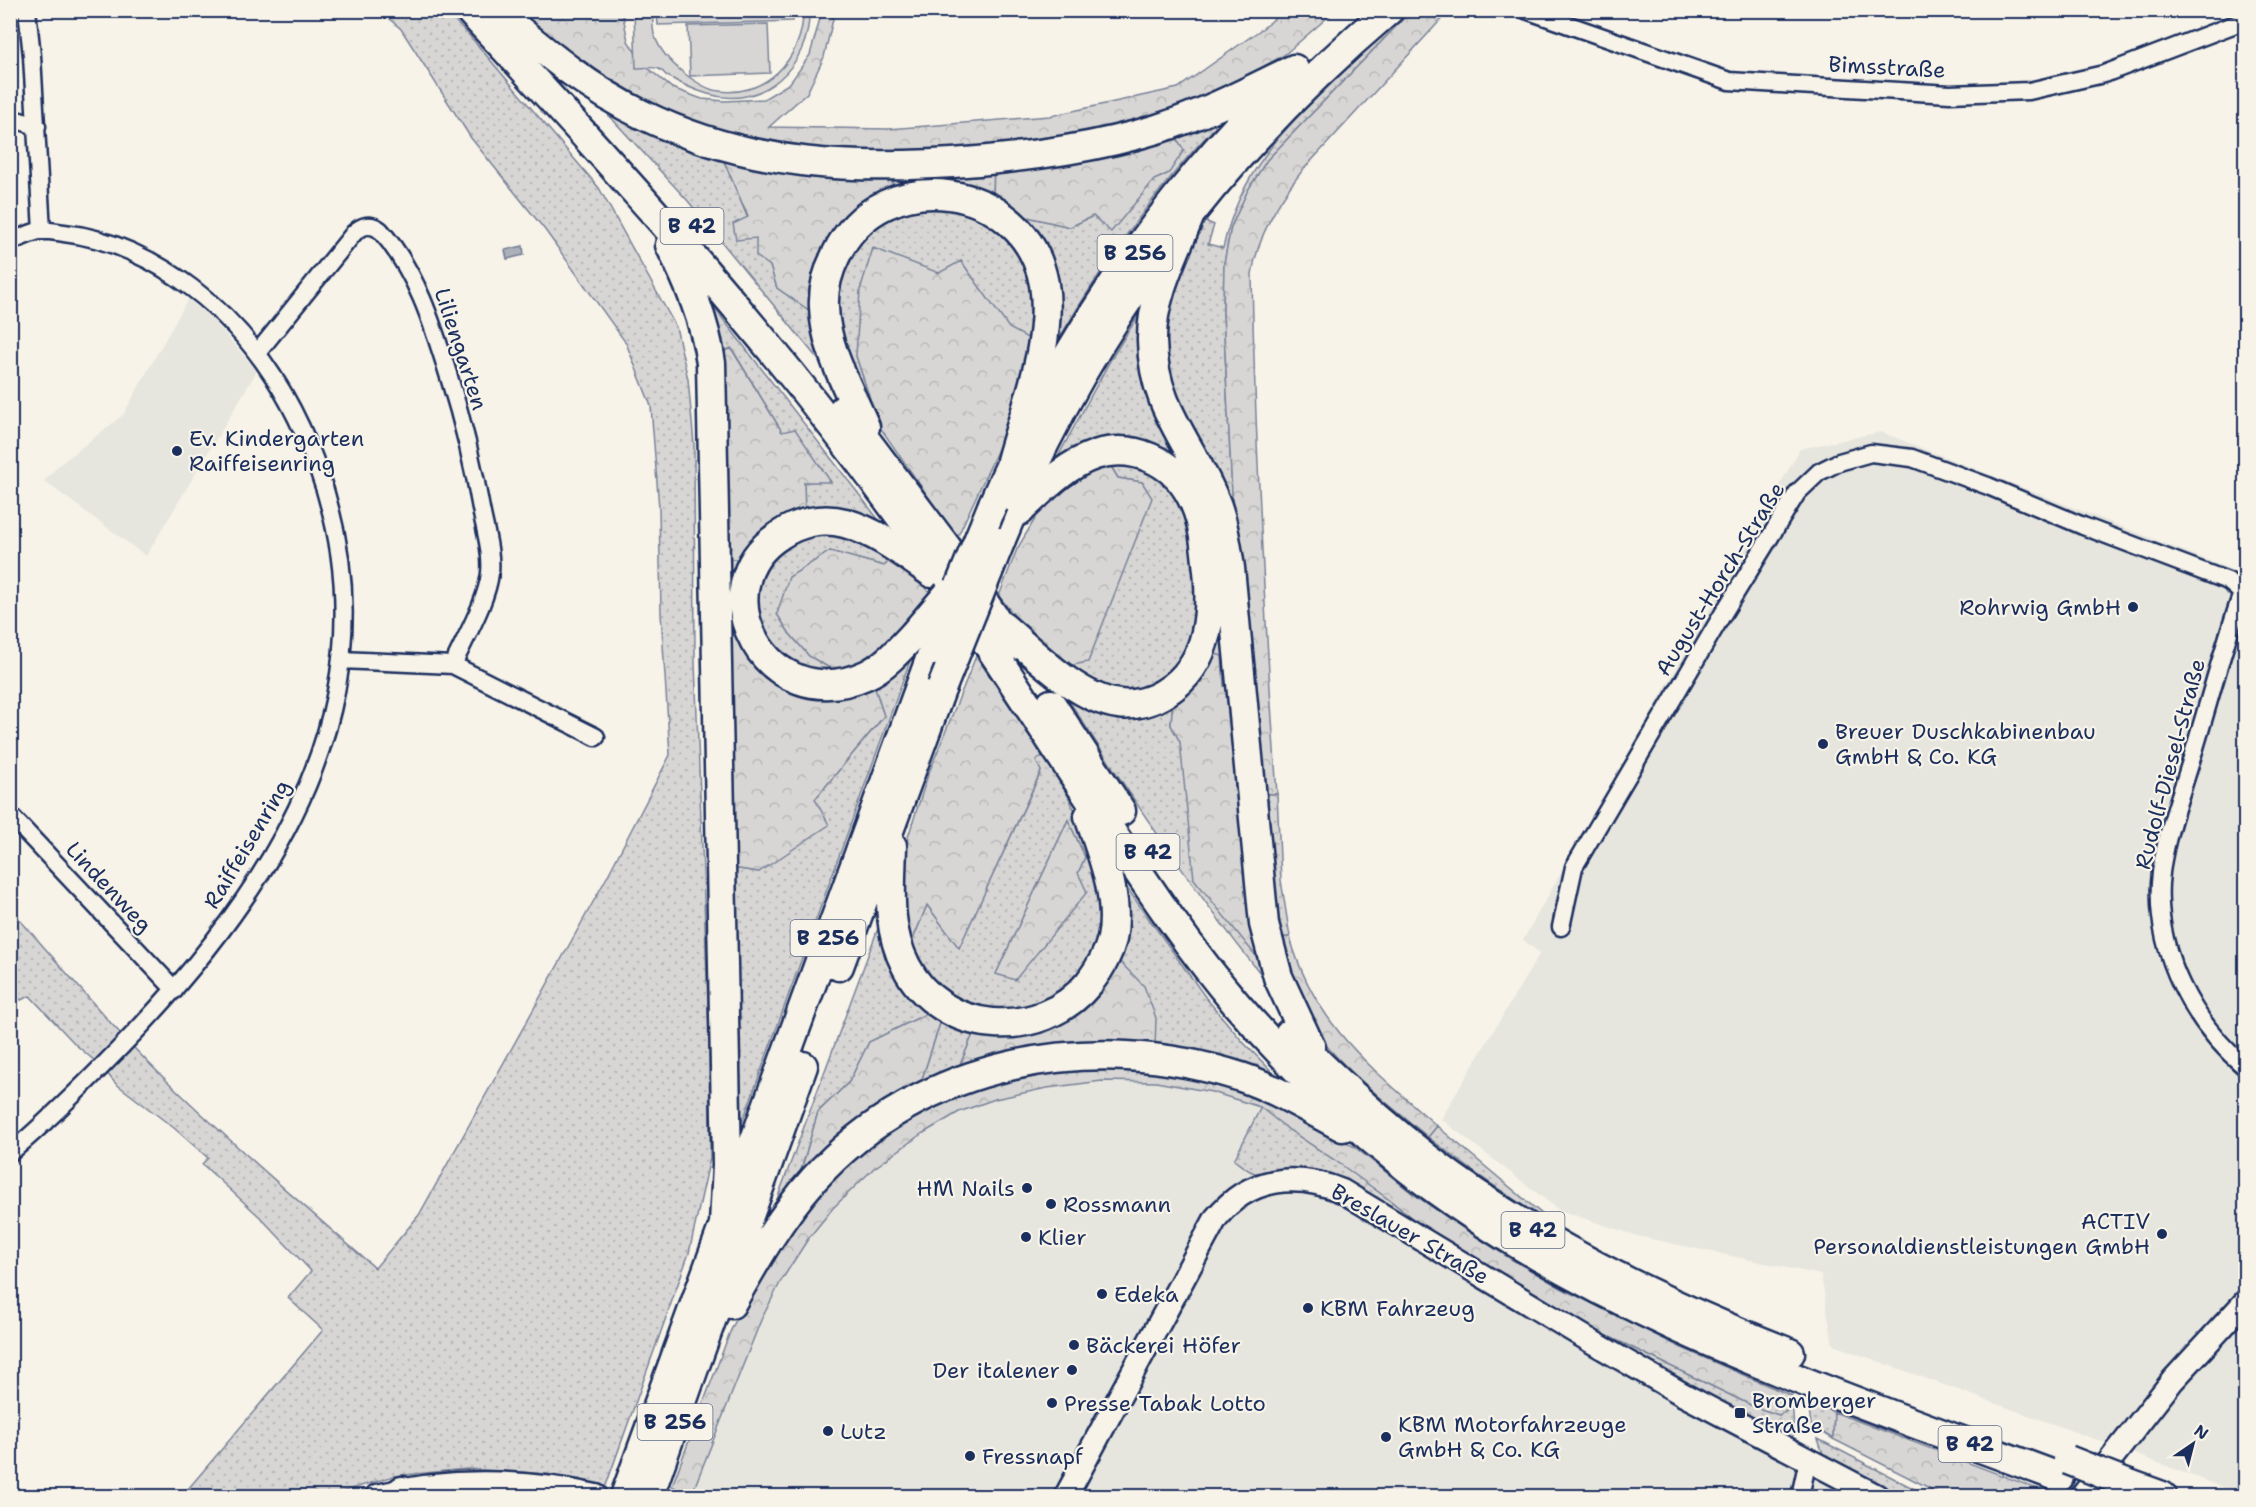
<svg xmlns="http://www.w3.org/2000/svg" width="2256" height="1507" viewBox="0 0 2256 1507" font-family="'Shantell Sans',sans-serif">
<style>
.built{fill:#e6e5de}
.grass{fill:url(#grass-dots);stroke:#798299;stroke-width:1.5;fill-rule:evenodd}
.forest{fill:url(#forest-crowns);stroke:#798299;stroke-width:1.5}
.garden{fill:#d7d6d4;stroke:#798299;stroke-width:1.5}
.water{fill:#acb0b9;stroke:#727c95;stroke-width:1.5}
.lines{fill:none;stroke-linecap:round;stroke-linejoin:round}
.street-casing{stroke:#1b2f5e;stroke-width:21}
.secondary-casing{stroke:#1b2f5e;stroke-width:27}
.highway-casing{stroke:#1b2f5e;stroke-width:33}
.street{stroke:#f7f3e8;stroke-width:16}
.secondary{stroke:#f7f3e8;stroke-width:22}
.highway{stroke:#f7f3e8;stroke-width:28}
.highway-bridge-casing{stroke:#1b2f5e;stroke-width:33;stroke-linecap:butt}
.highway-bridge{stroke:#f7f3e8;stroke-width:28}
.poi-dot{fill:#1b2f5e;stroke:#f7f3e8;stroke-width:2}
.labels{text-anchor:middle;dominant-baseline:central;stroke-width:4.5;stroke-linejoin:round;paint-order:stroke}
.shield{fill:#f7f3e8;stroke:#5d6a87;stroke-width:1.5}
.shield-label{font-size:21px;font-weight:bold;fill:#1b2f5e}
.street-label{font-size:22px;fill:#1b2f5e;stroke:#f7f3e8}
.poi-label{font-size:22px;fill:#1b2f5e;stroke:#f7f3e8;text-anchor:start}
</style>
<defs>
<pattern id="grass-dots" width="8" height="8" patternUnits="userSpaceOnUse" patternTransform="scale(1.5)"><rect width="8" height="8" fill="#d7d6d4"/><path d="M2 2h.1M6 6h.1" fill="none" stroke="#b8b8b8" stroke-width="1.8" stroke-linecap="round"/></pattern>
<pattern id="forest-crowns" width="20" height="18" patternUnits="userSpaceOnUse" patternTransform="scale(1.5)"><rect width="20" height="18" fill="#d7d6d4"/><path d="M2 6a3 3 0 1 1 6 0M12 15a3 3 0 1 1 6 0" fill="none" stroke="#b8b8b8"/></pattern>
</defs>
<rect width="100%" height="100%" fill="#f7f3e8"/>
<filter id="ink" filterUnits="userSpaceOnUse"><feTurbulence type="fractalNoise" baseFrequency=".0167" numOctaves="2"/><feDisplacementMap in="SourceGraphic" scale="12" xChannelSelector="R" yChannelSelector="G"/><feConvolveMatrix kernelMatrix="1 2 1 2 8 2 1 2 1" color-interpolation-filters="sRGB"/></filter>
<g filter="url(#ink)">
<!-- built -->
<path class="built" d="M188 299 213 320 257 371 146 556 44 481 58 466 123 415Z
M1881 432 2245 575V1496L2114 1446 1833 1345 1821 1275 1637 1236 1559 1210 1441 1119 1540 953 1523 940 1800 449Z
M1102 1081 1156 1082 1212 1092 1261 1107 1234 1160 1261 1175 1278 1169 1297 1168 1315 1170 1334 1177 1710 1401 1792 1438 1901 1496H691L761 1320 781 1281 808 1239 833 1208 873 1169 920 1135 959 1112 995 1099 1047 1088Z"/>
<!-- grass -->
<path class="grass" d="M380 11H445L469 35 599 188 676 327 688 379 694 444 695 663 709 1030 710 1158 689 1253 605 1488 546 1474 467 1469 394 1476 328 1496H182L323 1330 288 1298 311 1271 260 1217 202 1164 208 1158 174 1128 115 1083 102 1067 76 1045 30 996 21 1000 11 990 10 909C61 965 109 1025 164 1078 232 1144 304 1206 375 1268L419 1215 607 877 670 755 661 613 659 508 651 406 626 343 545 230 471 138 401 29Z
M1403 11H1411L1267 160 1248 190 1231 227 1224 263 1223 312 1234 534 1171 401 1162 329 1188 248 1205 221 1214 225 1208 244 1223 248C1243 159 1297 118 1359 57 1374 43 1386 24 1403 11Z
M589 94 721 154 756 238 770 266 777 288 816 315 840 386 688 201Z
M1231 111C1158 183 1100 267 1049 356L1015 214 1070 227 1093 216 1111 231 1154 180 1169 173 1172 131Z
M994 166 993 199 894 192 890 173Z
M928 201 993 219 1033 269 1035 342 1009 329 961 261 856 356 879 426 856 389 833 329 837 273 862 230Z
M1151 295V310L1196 472 1236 692 1224 686 1222 656 1209 652 1215 632 1172 460 1055 462 1111 359Z
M705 296 889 533 805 515 804 482 830 481 782 432 732 349 719 354Z
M1107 460H1139L1181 491 1203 601 1179 675 1124 698 1062 667 1142 482 1118 478Z
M829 530 893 558 884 566 830 551 777 614 790 634 809 656 840 674 821 676 767 644 754 610 761 571 788 541Z
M726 558 746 560 738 609H725Z
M915 647 737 1137 732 868 759 872 815 799 884 716 873 682Z
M1062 690 1173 697 1171 725 1180 742 1278 995C1198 899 1130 795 1062 690Z
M1043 755 1067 794 1087 836 1108 920 1083 982 1027 1016 953 1004 907 954 927 905 959 947 1041 772 1036 761ZM1068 820 1085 857 1078 873 996 974Z
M1257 793 1277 794 1281 880 1290 937 1272 938Z
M1124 884 1206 998 1243 1042 1287 1087 1155 1048 1117 959Z
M880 923 928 1013 869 1042 849 1082 818 1112 796 1188 770 1218Z
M941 1020 974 1032 957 1072 918 1091Z
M1261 1107C1285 1127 1310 1143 1336 1161 1372 1185 1405 1212 1439 1240L1334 1177C1316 1171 1297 1166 1277 1170 1271 1171 1265 1175 1259 1174 1249 1173 1241 1165 1234 1160Z
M1437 1126 1543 1215 1541 1218 1477 1174 1428 1137Z
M1569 1319 1625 1344 1755 1407 1779 1415 1788 1410 1792 1396 1794 1432 1792 1438 1710 1401Z
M1808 1402 1834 1412 1833 1439 1811 1425Z
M1818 1439 1928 1496H1901L1823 1454Z"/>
<!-- forest -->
<path class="forest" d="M519 11H622L628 41 643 64 672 88 702 99 725 101 764 99 790 83 810 55 822 11H835L824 57 807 93 769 127 889 129 1050 116 1178 88 1263 28 1284 11H1335L1284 55 1184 110 1052 143 967 153 818 157 670 118 585 70Z
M1411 11H1446L1448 12 1302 171C1278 201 1258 236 1252 274 1255 448 1265 621 1277 794L1257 793 1234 534 1223 312 1224 263 1231 227 1248 190 1267 160Z
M1172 131 1184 150 1169 173 1154 180 1111 232 1093 216 1070 227 1015 214 993 199 994 166Z
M721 154 890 173 894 192 873 203 816 315 777 288 770 266 756 256V238L736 240 733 224 748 217Z
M873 248 939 273 961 261 1009 328 1035 342 1005 434 957 538 879 426 856 356 860 290Z
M731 348 782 432 795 429 831 482H804L805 515 746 560 726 558 719 354Z
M1107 460 1118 478 1142 482 1152 498 1088 662 1062 667 1030 636 999 596 1017 549 1045 502 1060 484Z
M830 551 884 566 893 558 930 592 910 621 872 658 840 674 809 656 790 634 777 614 789 577Z
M725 609H738L762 666 873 682 884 716 815 799 829 825 759 872 732 868Z
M1209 652 1222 656 1224 686 1236 692 1269 972 1194 879 1180 742 1171 725 1173 697Z
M976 656 1043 755 1036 761 1041 771 959 948 927 905 907 954 900 889 908 837 928 775Z
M1068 820 1085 857 1078 873 1087 892 1015 980 996 974Z
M1290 937C1314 1025 1372 1068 1437 1126L1428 1137C1390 1106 1327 1057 1304 1014 1292 990 1283 963 1272 938Z
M1117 959 1144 986 1156 1018 1155 1048 957 1072 974 1032 992 1035Z
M928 1013 941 1020 918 1091 796 1188 818 1112 849 1082 869 1042Z
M1075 1063 1204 1075 1320 1125 1356 1148 1413 1194 1463 1228 1511 1259 1561 1288 1682 1348 1792 1396 1788 1410 1779 1415 1755 1407 1625 1344 1569 1319 1439 1240 1391 1201 1336 1161 1289 1130 1260 1107 1212 1092 1156 1082 1102 1081 1047 1088 995 1099 959 1112 920 1135 873 1169 833 1208 808 1239 781 1281 761 1320 691 1496 672 1486 730 1332 765 1261 835 1170 938 1099Z
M1834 1412 2051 1494 2057 1496H1945L1833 1439Z"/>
<!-- garden -->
<path class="garden" d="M634 11H653C653 18 652 26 654 34 659 50 672 64 685 74 693 80 703 87 713 90 763 101 804 59 803 11H809C811 64 763 111 708 94 694 90 679 83 666 75 664 73 662 70 659 69 653 66 643 68 636 68Z
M657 11H792L793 21 658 25Z
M768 24 770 73 690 76 688 26Z"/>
<!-- water -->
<path class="water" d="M523 246 524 255 507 259 505 250Z"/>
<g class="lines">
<!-- street casing -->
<g class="street-casing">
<path id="street" d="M27 10 32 56 42 231
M1526 10 1729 81 1950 94 2029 91 2104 74 2246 20
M10 118 37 126
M10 242C20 238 30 233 39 231 47 230 56 232 64 233 110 238 155 260 192 288 252 333 291 395 317 466 401 697 274 891 117 1051 83 1086 48 1121 10 1153
M258 352 354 233C362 225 371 223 380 230 417 272 433 325 449 377 463 422 474 468 482 514 486 533 492 554 490 573 487 601 465 638 453 665
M341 660 453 665 596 737
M10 815 175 990
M1561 927 1574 867 1724 612 1797 493 1819 472 1839 462 1871 453 1912 458 1988 486 2083 526 2228 581 2242 593C2224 645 2210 698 2194 751 2182 793 2163 839 2160 883 2156 954 2193 1023 2246 1068
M1800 1496 1808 1460"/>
</g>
<!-- secondary casing -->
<g class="secondary-casing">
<path id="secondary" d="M377 1496C450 1478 523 1480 596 1496
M1066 1496 1216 1218C1249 1177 1295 1172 1342 1191L1589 1340 1684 1395 1877 1496
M2082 1496 2173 1380 2246 1301"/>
</g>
<!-- highway casing -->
<g class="highway-casing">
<path id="highway" d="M469 10C629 181 787 355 922 547 986 638 1045 733 1107 825 1148 887 1190 950 1238 1006 1289 1065 1346 1120 1407 1168 1598 1317 1835 1393 2059 1477
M497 12C543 50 587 88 641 114 751 168 859 171 978 161 1039 155 1099 147 1157 129 1205 114 1249 91 1294 69
M1192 210C1176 251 1151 296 1152 341 1153 410 1194 446 1217 506 1224 525 1227 548 1230 568L1264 924 1278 977 1311 1048
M670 245C689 283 705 321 711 363L727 1165 724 1224
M843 410 947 548 1013 645
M865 427C849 389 825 349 824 307 823 289 828 271 836 255 881 160 1026 181 1044 284 1053 341 1026 406 1011 461
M993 504C1060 348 1158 203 1279 84
M1000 542C1086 330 1214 159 1389 10
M1003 627C1034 653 1077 699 1119 704 1135 706 1153 701 1166 692 1211 664 1213 609 1207 562 1205 540 1202 516 1191 496 1173 461 1133 443 1095 455 1065 465 1042 490 1019 511
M914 634C900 649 884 667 866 675 766 720 698 587 780 535 799 522 823 517 845 523 877 532 905 554 932 573
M1051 704 1121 811
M892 846C891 886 886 928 906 966 941 1035 1040 1043 1089 983 1099 970 1108 955 1112 939 1120 897 1102 855 1089 816
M839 966 942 687
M1289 1034C1348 1092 1407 1147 1475 1193 1572 1260 1681 1310 1790 1353
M731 1304C756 1260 780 1217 814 1179 921 1060 1093 1029 1241 1077 1277 1089 1310 1110 1343 1127
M2129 1484 2162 1496
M396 1496 402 1491
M625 1496 933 651
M649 1496 694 1368 803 1066"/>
</g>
<!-- street -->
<use href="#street" class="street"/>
<!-- secondary -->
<use href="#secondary" class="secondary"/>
<!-- highway -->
<use href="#highway" class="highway"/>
<!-- highway-bridge casing -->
<g class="highway-bridge-casing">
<path id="highway-bridge" d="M914 634 948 594
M933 651 993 504
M942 687 1000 542
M2068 1460 2129 1484"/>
</g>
<!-- highway-bridge -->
<use href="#highway-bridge" class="highway-bridge"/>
</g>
</g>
<!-- markers -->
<g class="poi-dot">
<circle cx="177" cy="451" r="6"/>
<circle cx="2133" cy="607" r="6"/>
<circle cx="1823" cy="744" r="6"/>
<circle cx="1027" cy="1188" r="6"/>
<circle cx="1051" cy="1204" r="6"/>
<circle cx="2162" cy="1234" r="6"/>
<circle cx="1026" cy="1237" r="6"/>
<circle cx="1102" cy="1294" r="6"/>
<circle cx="1308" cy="1308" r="6"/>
<circle cx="1074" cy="1345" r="6"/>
<circle cx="1072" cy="1370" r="6"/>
<circle cx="1052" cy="1403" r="6"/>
<rect x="1734" y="1407" width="12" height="12" rx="3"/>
<circle cx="828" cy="1431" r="6"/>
<circle cx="1386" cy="1437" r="6"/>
<circle cx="970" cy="1456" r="6"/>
</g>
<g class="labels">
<!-- shield labels -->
<g class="shield">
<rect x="660.5" y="208" width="63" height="36" rx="4.5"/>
<rect x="1097.5" y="235" width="75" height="36" rx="4.5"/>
<rect x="1116.5" y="834" width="63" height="36" rx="4.5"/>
<rect x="790.5" y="920" width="75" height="36" rx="4.5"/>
<rect x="1501.5" y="1212" width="63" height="36" rx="4.5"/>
<rect x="637.5" y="1404" width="75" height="36" rx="4.5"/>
<rect x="1938.5" y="1426" width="63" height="36" rx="4.5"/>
</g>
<g class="shield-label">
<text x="692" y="226">B 42</text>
<text x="1135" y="253">B 256</text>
<text x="1148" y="852">B 42</text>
<text x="828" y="938">B 256</text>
<text x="1533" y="1230">B 42</text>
<text x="675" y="1422">B 256</text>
<text x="1970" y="1444">B 42</text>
</g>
<!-- street labels -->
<g class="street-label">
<text transform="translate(1887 67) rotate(3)">Bimsstraße</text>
<text transform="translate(461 349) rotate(72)">Liliengarten</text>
<text transform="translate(1720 579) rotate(-58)">August-Horch-Straße</text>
<text transform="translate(2170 764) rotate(-75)">Rudolf-Diesel-Straße</text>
<text transform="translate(247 844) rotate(-59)">Raiffeisenring</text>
<text transform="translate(109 887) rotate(47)">Lindenweg</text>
<text transform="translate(1410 1234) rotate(30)">Breslauer Straße</text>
</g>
<!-- poi labels -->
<g class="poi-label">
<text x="189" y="438">Ev. Kindergarten<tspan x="189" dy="25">Raiffeisenring</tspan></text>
<text x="2121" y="607" text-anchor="end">Rohrwig GmbH</text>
<text x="1835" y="731">Breuer Duschkabinenbau<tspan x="1835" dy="25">GmbH &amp; Co. KG</tspan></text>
<text x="1015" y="1188" text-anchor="end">HM Nails</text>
<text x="1063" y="1204">Rossmann</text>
<text x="2150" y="1221" text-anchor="end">ACTIV<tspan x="2150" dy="25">Personaldienstleistungen GmbH</tspan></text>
<text x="1038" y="1237">Klier</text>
<text x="1114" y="1294">Edeka</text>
<text x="1320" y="1308">KBM Fahrzeug</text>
<text x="1086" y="1345">Bäckerei Höfer</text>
<text x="1060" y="1370" text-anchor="end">Der italener</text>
<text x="1752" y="1400">Bromberger<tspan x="1752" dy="25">Straße</tspan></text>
<text x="1064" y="1403">Presse Tabak Lotto</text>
<text x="1398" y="1424">KBM Motorfahrzeuge<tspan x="1398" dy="25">GmbH &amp; Co. KG</tspan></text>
<text x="840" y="1431">Lutz</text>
<text x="982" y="1456">Fressnapf</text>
</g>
</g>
<!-- margin -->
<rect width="2256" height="1507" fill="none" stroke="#f7f3e8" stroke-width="36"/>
<rect x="18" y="18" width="2220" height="1471" fill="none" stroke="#1b2f5e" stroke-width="2" filter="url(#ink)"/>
<!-- north arrow -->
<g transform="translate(2193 1444) rotate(35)" stroke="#f7f3e8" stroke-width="4.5" paint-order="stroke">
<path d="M0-4.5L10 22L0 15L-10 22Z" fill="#1b2f5e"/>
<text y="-9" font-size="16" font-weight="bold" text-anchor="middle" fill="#1b2f5e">N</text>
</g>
</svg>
